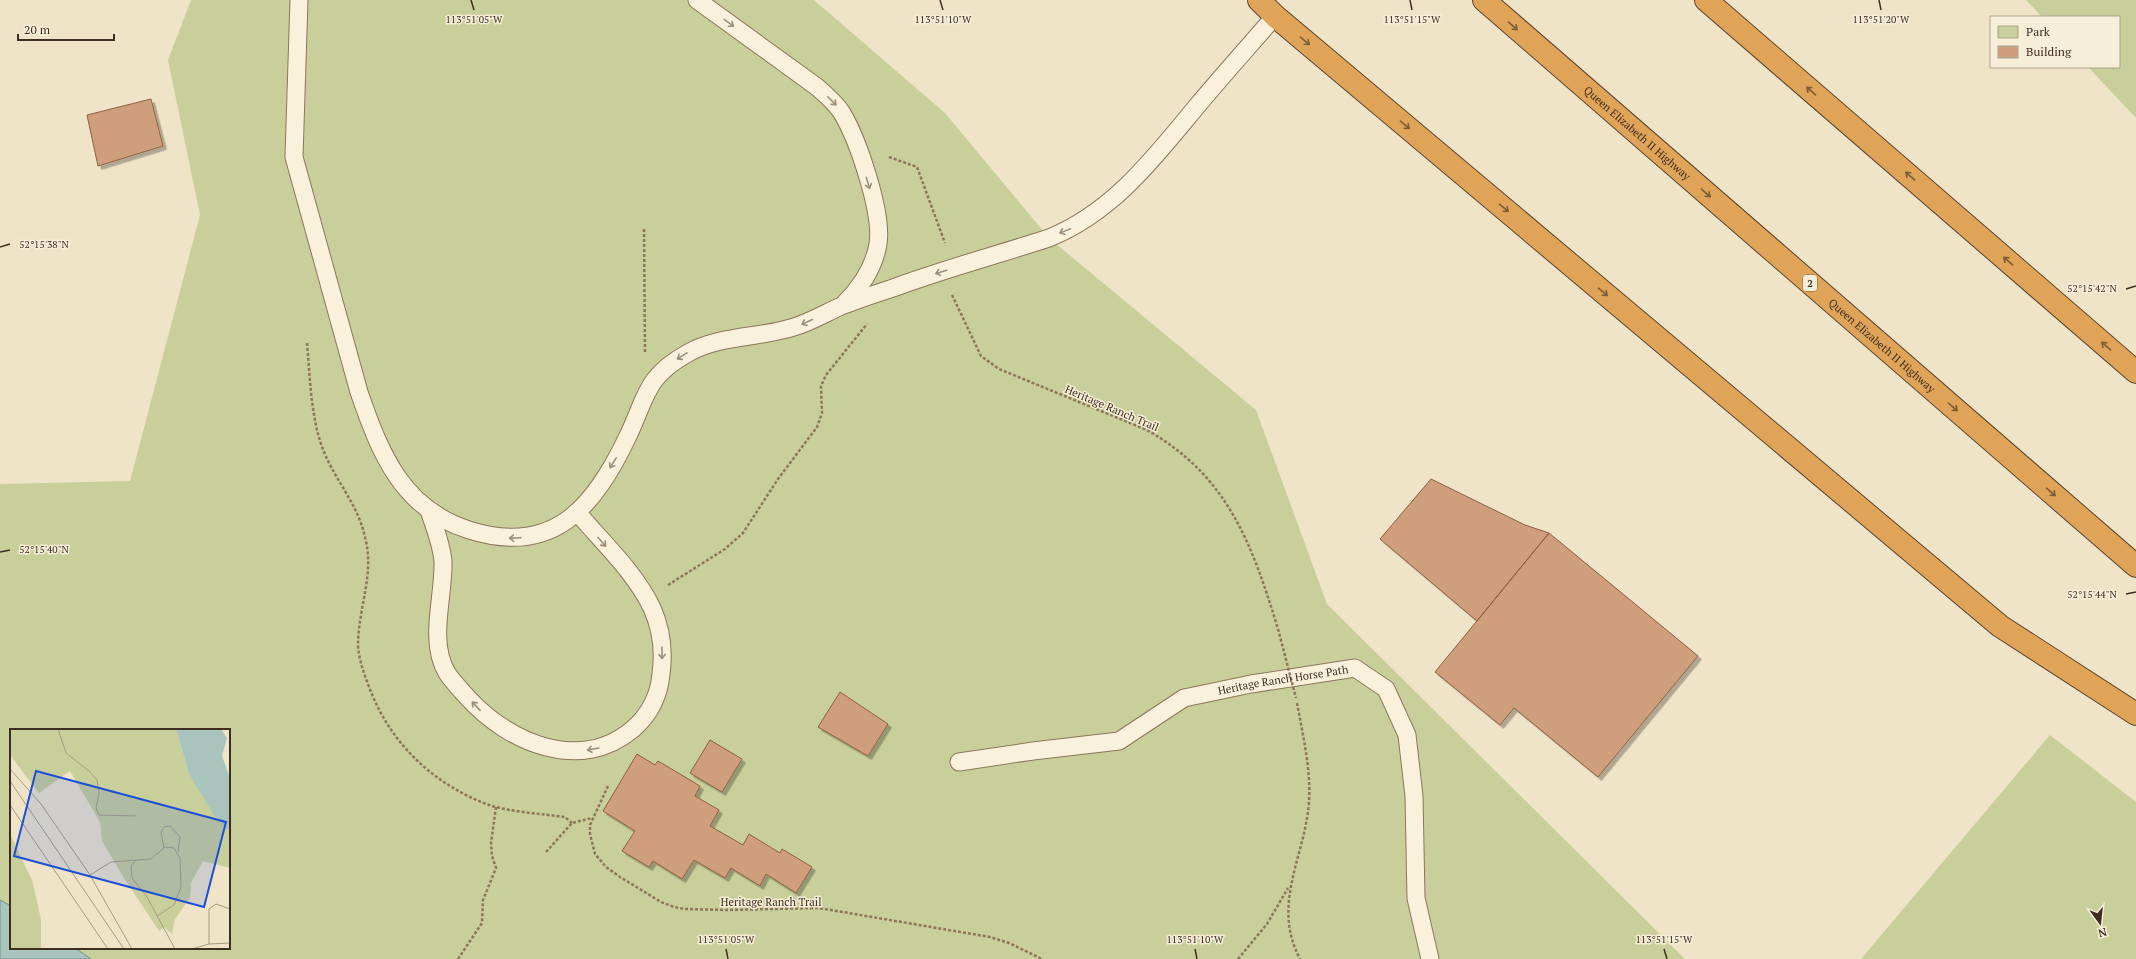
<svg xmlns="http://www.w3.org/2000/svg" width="2136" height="959" viewBox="0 0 2136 959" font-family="'PT Serif',serif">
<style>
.green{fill:#c9cf9b}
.water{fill:#a9c4bc;stroke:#6f938a}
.building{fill:#cf9f7d;stroke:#8d5f41;filter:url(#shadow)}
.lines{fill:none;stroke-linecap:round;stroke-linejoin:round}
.lane-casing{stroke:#8d765c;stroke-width:19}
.highway-casing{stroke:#5b4430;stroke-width:24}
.path{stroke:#8d765c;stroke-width:2.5;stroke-dasharray:3 2;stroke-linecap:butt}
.lane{stroke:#faf1dc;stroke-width:17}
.highway{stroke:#e0a458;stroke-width:22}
.path-bridge{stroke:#8d765c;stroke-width:2.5;stroke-dasharray:3 2;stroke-linecap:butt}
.oneway{stroke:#9c907e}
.oneway2{stroke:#7e5d36}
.ticks{fill:none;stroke:#3d2e20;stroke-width:1.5}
.labels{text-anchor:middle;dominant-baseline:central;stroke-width:3;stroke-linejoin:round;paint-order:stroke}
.shield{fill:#f7eed8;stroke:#756857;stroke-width:1}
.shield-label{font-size:10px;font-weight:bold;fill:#3d2e20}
.street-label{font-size:11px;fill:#3d2e20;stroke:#f7eed8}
.inset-road{fill:none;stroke:#a89b85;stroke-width:1}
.view{fill:#1d4ed8;fill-opacity:0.15;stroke:#1d4ed8;stroke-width:2}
.inset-edge{fill:none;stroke:#3d2e20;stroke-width:2}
.ticks-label{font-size:10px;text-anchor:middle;fill:#3d2e20;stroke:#f7eed8;stroke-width:3;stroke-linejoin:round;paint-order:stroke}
</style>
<defs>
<filter id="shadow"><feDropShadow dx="3.5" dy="3.5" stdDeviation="0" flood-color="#0004"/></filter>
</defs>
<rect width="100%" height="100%" fill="#f0e4c8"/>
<!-- green -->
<path class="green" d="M191 0H814L945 113 1049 238 1256 410 1327 604 1685 959H91L75 948H229V730H11V906L0 900V484L130 481 200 215 168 60Z
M2026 0H2136V118L2088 67H2119V17H2042Z
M2050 735 2136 802V959H1861Z"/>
<!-- water -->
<path class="water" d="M0 900 11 906V948H75L91 959H0Z"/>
<!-- building -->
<path class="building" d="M151 99 163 146 98 166 87 115Z
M1431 479 1525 525 1549 533 1477 621 1380 539Z
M1549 533 1698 656 1598 777 1514 708 1500 725 1435 672Z
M840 692 888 724 868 756 818 727Z
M710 740 742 759 722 792 690 773Z
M637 754 655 765 658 761 700 786 695 796 719 810 710 826 743 845 749 834 780 853 782 849 812 867 796 893 766 874 760 886 731 868 725 878 694 860 682 879 653 861 649 867 622 851 635 831 603 811Z"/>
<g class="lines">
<!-- lane casing -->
<g class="lane-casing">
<g id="lane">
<path d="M299 0 294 157 359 392C380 453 402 509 469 530 554 557 594 507 628 436 647 396 645 377 688 353 720 335 760 338 794 327 810 322 824 314 839 307 856 300 875 294 893 288 944 269 997 255 1049 238 1113 212 1154 158 1197 106 1223 75 1249 46 1275 16"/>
<path d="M697 0 817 87C826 95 836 103 842 113 858 140 883 213 878 244 874 268 861 287 844 304"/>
<path d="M429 510C434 526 442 545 443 562 444 597 428 641 447 673 453 682 461 690 468 698 508 742 580 774 633 729 649 715 659 696 661 674 664 652 661 628 652 608 635 572 602 542 577 512"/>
<path id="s1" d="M959 762 1033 751 1119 741 1184 698 1251 684 1355 668 1386 689 1407 735 1414 796 1416 898 1430 959"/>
</g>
</g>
<!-- highway casing -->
<g class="highway-casing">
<g id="highway">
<path d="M1259 0 1275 16 2000 626 2136 714"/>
<path id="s2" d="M1484 0 2136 566"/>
<path d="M1706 0 2136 372"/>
</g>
</g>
<!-- path -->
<path class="path" d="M889 157 917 167 945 243
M644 229 645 353
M952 295 981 356 999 369 1147 430C1228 476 1252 544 1278 629
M307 343C310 377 311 421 324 452 336 481 358 505 365 537 375 574 358 608 358 646 359 659 363 671 368 684 388 741 432 784 489 805 510 812 543 814 565 817L572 823
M668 585 725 549 743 533 778 479 817 427 822 413 821 386 826 375 867 324
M1297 703C1303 736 1311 769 1309 802 1305 857 1271 904 1300 959
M608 786 590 825V834L595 854 606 867 620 877 661 902 674 907 685 909 726 910 819 908 990 937 1009 943 1042 959
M546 852 572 823 592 818
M458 959 482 923 483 900 496 868 492 856 491 843 496 807
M1238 959 1267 924 1288 888"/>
<!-- lane -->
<use href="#lane" class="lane"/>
<!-- highway -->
<use href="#highway" class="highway"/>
<!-- path-bridge -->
<path class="path-bridge" d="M1278 629 1296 698"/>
</g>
<!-- one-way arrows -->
<defs><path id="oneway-shaft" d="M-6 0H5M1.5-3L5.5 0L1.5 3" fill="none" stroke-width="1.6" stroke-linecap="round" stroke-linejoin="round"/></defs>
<g class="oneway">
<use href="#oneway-shaft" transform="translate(729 23) rotate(36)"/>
<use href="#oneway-shaft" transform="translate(832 101) rotate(45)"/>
<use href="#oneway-shaft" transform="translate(868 183) rotate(73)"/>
<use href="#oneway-shaft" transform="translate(1065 231) rotate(158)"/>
<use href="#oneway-shaft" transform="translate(941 272) rotate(163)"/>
<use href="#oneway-shaft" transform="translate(807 322) rotate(155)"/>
<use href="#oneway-shaft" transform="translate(682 356) rotate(148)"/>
<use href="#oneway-shaft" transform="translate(613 463) rotate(122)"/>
<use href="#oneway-shaft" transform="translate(515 538) rotate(178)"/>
<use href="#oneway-shaft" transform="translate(602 542) rotate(49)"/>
<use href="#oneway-shaft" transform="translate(662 653) rotate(89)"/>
<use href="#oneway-shaft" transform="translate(476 706) rotate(-133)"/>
<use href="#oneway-shaft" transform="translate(593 749) rotate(170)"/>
</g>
<g class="oneway2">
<use href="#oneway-shaft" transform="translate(1513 26) rotate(41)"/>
<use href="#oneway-shaft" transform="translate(1305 41) rotate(40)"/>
<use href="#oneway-shaft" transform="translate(1811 91) rotate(-139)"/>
<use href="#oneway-shaft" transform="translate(1405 125) rotate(40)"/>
<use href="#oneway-shaft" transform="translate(1910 176) rotate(-139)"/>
<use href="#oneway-shaft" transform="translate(1706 193) rotate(41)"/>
<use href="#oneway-shaft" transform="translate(1504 208) rotate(40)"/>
<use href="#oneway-shaft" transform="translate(2008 261) rotate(-139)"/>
<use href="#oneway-shaft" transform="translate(1603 292) rotate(40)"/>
<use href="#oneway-shaft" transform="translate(2106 346) rotate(-139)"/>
<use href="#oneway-shaft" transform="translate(1953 407) rotate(41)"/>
<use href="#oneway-shaft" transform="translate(2051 492) rotate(41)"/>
</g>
<!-- ticks -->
<path class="ticks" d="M471 0 474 10M940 0 943 10M1410 0 1412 10M1879 0 1881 10M0 247 10 244M2126 289 2136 286M0 552 10 550M2126 594 2136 592M726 949 728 959M1195 949 1197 959M1664 949 1667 959"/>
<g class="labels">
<!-- shield labels -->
<rect class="shield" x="1803" y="275" width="14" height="16" rx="3"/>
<g class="shield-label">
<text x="1810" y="283">2</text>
</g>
<!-- street labels -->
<g class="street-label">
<text stroke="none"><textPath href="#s2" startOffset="203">Queen Elizabeth II Highway</textPath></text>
<text stroke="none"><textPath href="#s2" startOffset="527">Queen Elizabeth II Highway</textPath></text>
<text transform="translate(1112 408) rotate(23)">Heritage Ranch Trail</text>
<text stroke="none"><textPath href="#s1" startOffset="340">Heritage Ranch Horse Path</textPath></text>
<text x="771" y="902">Heritage Ranch Trail</text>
</g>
</g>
<!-- overview -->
<g transform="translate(10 729)">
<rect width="220" height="220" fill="#f0e4c8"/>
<path d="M0 0H166L179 45 220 103V139L193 132 181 154 180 169 165 190 162 205 154 198 149 202 112 146 92 112 90 93 60 42 29 64 0 26ZM0 105 22 151 31 190V220H0Z" fill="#c9cf9b"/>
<path d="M166 0H211L217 9 212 27 220 49V103L204 86 179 45Z" fill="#a9c4bc"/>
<path class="inset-road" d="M48 0 56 24 79 42 87 51 89 64 86 79 89 86 126 87M0 40 31 75 80 146 122 220M0 52 114 220M0 76 98 220M154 119 151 103 154 98 160 97 170 108 168 123M126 131 121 137 122 149 137 168 165 220M80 146 101 133 141 130 155 118 164 119 170 129 171 158 164 176 147 187M199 215V180L206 175 220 180M182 220 199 215 220 214"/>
<path class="view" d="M26 42 216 93 194 178 4 127Z"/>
<rect width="220" height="220" class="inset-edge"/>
</g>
<g class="ticks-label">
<text x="474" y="23">113°51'05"W</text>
<text x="943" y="23">113°51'10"W</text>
<text x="1412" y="23">113°51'15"W</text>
<text x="1881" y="23">113°51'20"W</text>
<text x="44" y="248">52°15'38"N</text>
<text x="2092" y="292">52°15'42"N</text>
<text x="44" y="553">52°15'40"N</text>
<text x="2092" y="598">52°15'44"N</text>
<text x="726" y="943">113°51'05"W</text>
<text x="1195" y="943">113°51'10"W</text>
<text x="1664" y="943">113°51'15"W</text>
</g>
<!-- legend -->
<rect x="1990" y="16" width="130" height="52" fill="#f7eed8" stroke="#ada18e"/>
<rect x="1998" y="26" width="20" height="12" fill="#c9cf9b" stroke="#ada18e"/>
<text x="2026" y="36" font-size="12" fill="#3d2e20">Park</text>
<rect x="1998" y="46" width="20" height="12" fill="#cf9f7d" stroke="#ada18e"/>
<text x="2026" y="56" font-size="12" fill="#3d2e20">Building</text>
<!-- north arrow -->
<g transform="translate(2100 923) rotate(165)" stroke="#f7eed8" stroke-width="3" paint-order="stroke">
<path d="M0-3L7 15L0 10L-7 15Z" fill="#3d2e20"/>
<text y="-6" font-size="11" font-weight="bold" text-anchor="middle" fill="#3d2e20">N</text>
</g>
<!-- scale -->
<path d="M18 34v6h96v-6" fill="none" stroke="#3d2e20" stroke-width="2"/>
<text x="24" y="34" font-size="12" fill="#3d2e20" stroke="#f7eed8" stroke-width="3" paint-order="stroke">20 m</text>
</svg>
